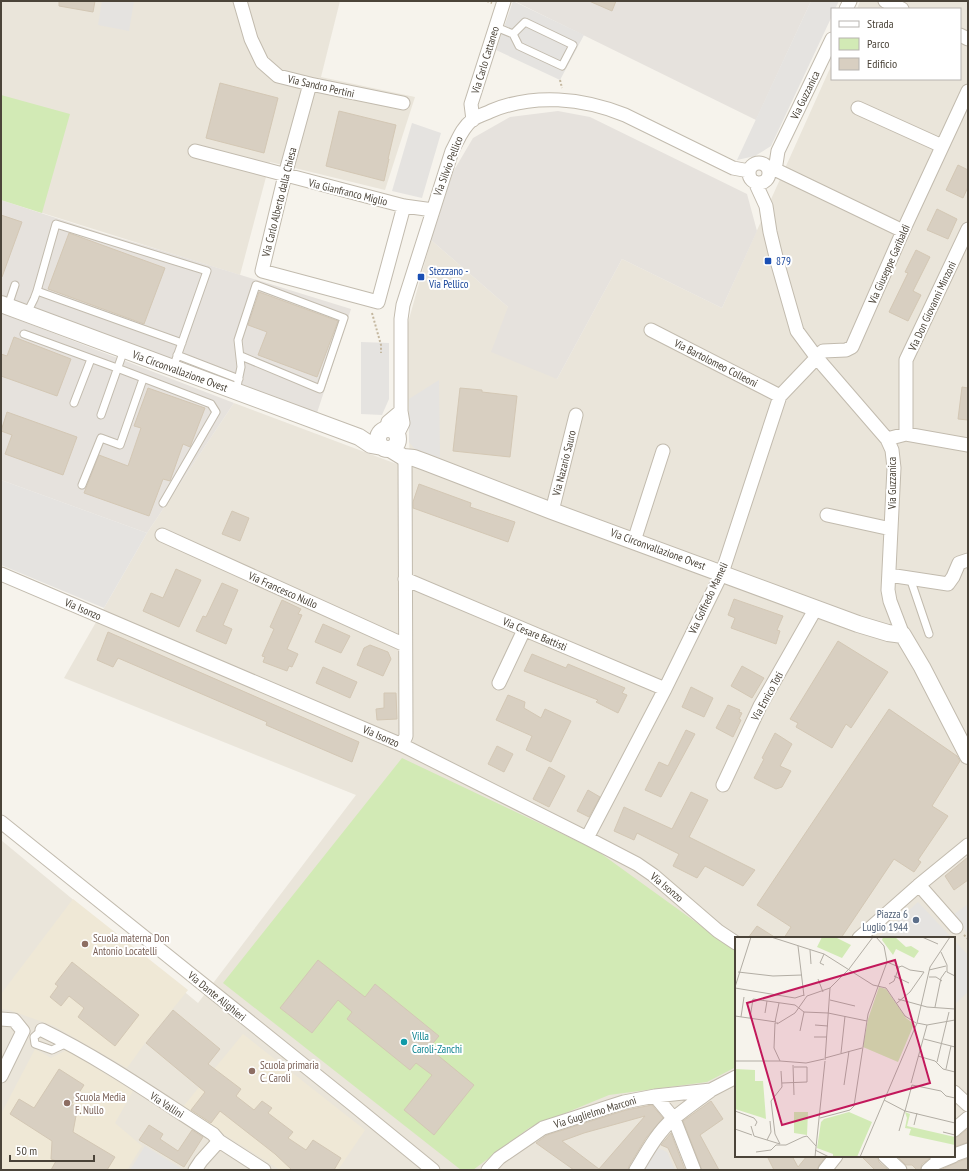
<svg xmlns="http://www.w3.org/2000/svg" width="969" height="1171" viewBox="0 0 969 1171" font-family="'PT Sans Narrow',sans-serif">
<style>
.residential{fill:#eae5da;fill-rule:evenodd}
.industrial{fill:#e6e2dd}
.education{fill:#efe8d6}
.green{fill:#d2eab5}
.parking{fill:#e5e3e0}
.building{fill:#d8cfc1;stroke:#d3c7b4;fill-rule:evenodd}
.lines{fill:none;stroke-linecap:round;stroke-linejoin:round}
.service-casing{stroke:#c2bbae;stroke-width:9}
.minor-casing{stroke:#c2bbae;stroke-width:15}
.tertiary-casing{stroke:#c2bbae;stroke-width:18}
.path{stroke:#c4b79f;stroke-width:2;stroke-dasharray:2 2;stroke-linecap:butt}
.service{stroke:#fff;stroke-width:7}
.minor{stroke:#fff;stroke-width:13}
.tertiary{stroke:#fff;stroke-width:16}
.transit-dot{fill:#1a4fb4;stroke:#fff;stroke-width:1.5}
.service-dot{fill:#5c6f8a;stroke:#fff;stroke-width:1.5}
.education-dot{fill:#8d6e63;stroke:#fff;stroke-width:1.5}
.culture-dot{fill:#0f9aa8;stroke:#fff;stroke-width:1.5}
.labels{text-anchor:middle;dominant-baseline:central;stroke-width:4;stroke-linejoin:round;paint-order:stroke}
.street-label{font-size:11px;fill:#4b4439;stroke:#fff}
.transit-label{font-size:11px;fill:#164399;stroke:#fff;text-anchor:start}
.service-label{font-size:11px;fill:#4e5e75;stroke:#fff;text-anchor:end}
.education-label{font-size:11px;fill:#785e54;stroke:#fff;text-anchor:start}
.culture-label{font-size:11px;fill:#0d838f;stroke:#fff;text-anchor:start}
.inset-road{fill:none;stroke:#b2ada4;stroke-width:1}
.view{fill:#c2185b;fill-opacity:0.15;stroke:#c2185b;stroke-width:2}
.inset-edge{fill:none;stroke:#4b4439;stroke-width:2}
</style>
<rect width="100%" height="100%" fill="#f6f3ec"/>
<!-- residential -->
<path class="residential" d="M1 1H340L321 77 415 97 385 190 270 162 240 275 1 200Z
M860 1H968V1170H1V840L198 1003 356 795 64 678 147 533 234 403 410 469 406 330 431 240 508 307 557 379 622 259 722 308 832 64V79H960V9H857ZM736 938H954V1156H736Z"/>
<!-- industrial -->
<path class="industrial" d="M514 1H811L756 120Z
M558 111 590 117 747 194 757 231 722 308 622 259 557 379 491 352 508 307 431 240 453 172 473 138 510 117Z
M1 200 102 233 160 250 351 309 316 416 1 295Z
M1 313 234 403 147 533 1 480Z"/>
<!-- education -->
<path class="education" d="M73 899 188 990 145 1043 127 1068 54 1026 9 1010 1 1009V994Z
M243 1034 365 1130 338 1170H280L182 1108Z
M35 1049 51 1058 67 1050 133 1091 115 1123 142 1146 127 1170H1V1114Z"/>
<!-- green -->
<path class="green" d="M1 95 70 114 42 213 1 200Z
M402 758 596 850 715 936 736 949V1067L707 1082 609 1095 529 1128 473 1170H461L223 983Z"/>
<!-- parking -->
<path class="parking" d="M102 1H134L129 31 98 25Z
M513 1 584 35 560 80 496 50Z
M811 1H839L835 9H832V16L771 146 755 156 737 160Z
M412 123 441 133 422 198 392 191Z
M361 342 389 343V399L382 415 361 414Z
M439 380 440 458 415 449 409 442V399Z
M1 480 147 533 104 608 1 565Z
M918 902 952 938H878Z
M968 904V931L966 932 953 915Z
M954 940 968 955V992L954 1005Z
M145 1146 184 1170H130Z
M656 1147 667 1152 675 1170H642Z"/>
<!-- building -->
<path class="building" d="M59 1H95L93 12 59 6Z
M589 1H616L612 11Z
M220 83 278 98 264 153 206 138Z
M339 111 396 125 388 159H389L384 181 326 166Z
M958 165 968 170V187L963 198 946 190Z
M937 209 957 219 948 239 927 230Z
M1 215 22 222 2 277H1Z
M69 233 165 268 144 324 48 289Z
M916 250 930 257 913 291 921 295 908 321 889 312 908 273 905 272Z
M259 292 338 321 317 377 258 355 267 332 248 325Z
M14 337 71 359 57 396 1 376V354L7 356Z
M962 387 968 388V420L958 419Z
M148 388 205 408 190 447 183 444 170 481 163 479 149 516 84 493 99 455 128 466 141 428 134 426Z
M460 388 482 390V392L517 396 510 457 453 451Z
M7 412 77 437 63 475 5 454 12 435 1 431Z
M419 484 471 503 470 507 515 522 508 542 413 508V502Z
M232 511 249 518 240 541 222 534Z
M176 569 201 580 179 627 143 611 151 593 163 598Z
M222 583 238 590 223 625 232 629 226 644 196 631 203 616 206 617Z
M734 599 783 616 777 630 780 631 776 644 731 628 735 618 728 615Z
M282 600 301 609 298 614 302 615 287 649 298 654 292 667 289 666 287 671 263 662 265 657 262 656 274 629 270 627Z
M323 624 350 636 341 653 315 642Z
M108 632 359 742 352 762 266 725 267 722 118 658 113 667 97 660Z
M838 641 888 672 851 728 846 724 832 748 796 727 798 723 790 719Z
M370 645 388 652 391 659 383 676 357 665 364 648Z
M532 654 566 668 568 664 625 688 622 693 627 695 618 713 596 702 598 700 524 671Z
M742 666 764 678 752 698 731 686Z
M323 667 357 682 350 698 316 683Z
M691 687 713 698 704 717 682 707Z
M384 693H396L397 719 377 720 376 709 384 708Z
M508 695 525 702 524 708 541 718 545 709 571 721 551 762 526 750 532 736 496 720Z
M728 705 740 710 739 712 742 713 739 719 741 720 733 737 716 728Z
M889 709 957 756 960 761 932 806 948 816 918 860 921 862 914 872 894 859 841 938H784L791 927 757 905Z
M686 730 695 734 661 797 645 790 659 762 668 766Z
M775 733 792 744 780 766 791 771 782 787 776 789 754 778 764 759 762 758Z
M497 746 513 754 504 772 488 764Z
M549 767 565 776 549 807 533 799Z
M588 790 600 797 589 817 577 811Z
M691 792 708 800 689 837 755 870 743 886 705 866 697 878 673 866 679 854 637 833 634 840 614 831 624 807 672 829Z
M968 857V880L954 890 945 876Z
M757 926 776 938H748Z
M318 960 365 997 375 984 439 1036 429 1048 474 1085 434 1135 404 1110 432 1075 416 1063 410 1070 347 1019 352 1012 338 1000 312 1033 280 1008Z
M72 962 139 1015 115 1046 78 1017 84 1008 69 996 61 1006 50 997 58 986 55 984Z
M173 1010 220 1049 208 1064 241 1089 236 1096 254 1110 262 1101 272 1108 268 1113 293 1132 288 1138 306 1150 313 1140 341 1158 334 1170H292L275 1154 220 1111 211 1123 191 1110 205 1092 146 1043Z
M59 1069 84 1085 71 1105H78L73 1132 115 1157 107 1170H51L56 1161 51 1159 52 1141 10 1114 19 1099 34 1108Z
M711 1101 723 1119 700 1135 719 1170H702L683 1121Z
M652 1105 663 1118 646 1138 629 1166 628 1170H574L536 1143 547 1135 626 1110ZM645 1116 599 1169 562 1141 584 1133Z
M149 1125 163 1134 160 1139 178 1151 192 1130 203 1137 184 1167 139 1140Z
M966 1130H968V1142L954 1147V1138L959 1136Z
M671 1133 685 1170H678L668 1148 661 1145Z
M767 1156H792L798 1167 807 1156H826L819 1165 817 1170H774Z
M861 1156H877L879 1162 888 1170H875Z
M897 1156H930L929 1159 922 1164 920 1170H917L912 1165H906Z
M968 1158V1170H940L958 1162Z"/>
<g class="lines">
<!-- service casing -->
<g class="service-casing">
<path id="service" d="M496 27 513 34 519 46 562 66 573 45 525 22 513 34
M8 306 15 285
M27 313 34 299 37 291
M24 334 117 368 211 404 216 412 163 503
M177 355 239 379
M173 368 207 271 56 224 37 291 182 343
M236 391 241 367 238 340 256 285 344 318 320 389 241 356
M74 403 91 359
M101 415 124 350
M82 485 101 438 120 445 143 379
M910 578 929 634
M42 1030 34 1037 35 1044 52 1050 67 1043"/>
</g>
<!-- minor casing -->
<g class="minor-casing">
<path id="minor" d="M240 1 251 39 262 62 278 76 310 84 403 103
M885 1 902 9
M846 9 850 1
M960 35 968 39
M310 84 285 175 262 271 378 302 404 206
M858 108 942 146
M473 120 471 104 504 1
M195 151 404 206 433 210
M749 173a10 10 0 1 1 20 0a10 10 0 1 1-20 0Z
M772 168 903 231
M769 171 776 164 778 151 832 39
M755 182 766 206 770 232 777 261 797 331 817 358 887 439 892 450 894 468 888 590 890 601 903 635
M651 330 780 396
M386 430 388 422 401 411
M906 434V360L968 229
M397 435 403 423 401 411V319L403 305 452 151C458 140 462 128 472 120 477 116 485 114 491 111 534 93 583 98 625 115L733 168 749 171
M887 439 906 434 968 445
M552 511 576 415
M827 515 891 529
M162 535 405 645
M634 541 663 451
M1 574 402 745 587 838 637 864 653 875 718 931 736 943
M889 575 948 584 953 577 959 563 968 560
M405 579 665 689
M499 683 524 630
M402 745 406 736 405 457
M723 785 760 706 816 608
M1 822 351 1103 433 1170
M587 838 665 689 722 573 780 396 823 351 846 350 852 347 903 231 968 91
M919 885 956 927
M859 938 919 885 968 845
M1 1019 14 1020 23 1031 1 1076
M42 1030C102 1059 157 1098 213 1134L219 1141 264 1170
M954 1092 968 1105
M655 1096 674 1119 694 1170
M954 1130 968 1118
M954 1155 968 1150
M885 1156 900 1170
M936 1163 953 1156
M195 1170 201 1161 219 1141
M488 1170 499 1158 543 1128 624 1102 655 1096 711 1090 736 1077
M636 1170C647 1152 657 1133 673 1119 685 1109 698 1100 710 1091
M825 1170 836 1156
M928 1170 936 1163 938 1156"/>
</g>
<!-- tertiary casing -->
<g class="tertiary-casing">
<path id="tertiary" d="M1 304 359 437 371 445 382 447
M378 439a10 10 0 1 1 20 0a10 10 0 1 1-20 0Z
M390 449 403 457 414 458 425 462 552 511 858 624 888 633 903 635 922 667 968 756"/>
</g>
<!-- path -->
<path class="path" d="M487 1 492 3
M560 80 562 88
M372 313 381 345V353
M964 935 968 939"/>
<!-- service -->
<use href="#service" class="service"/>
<!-- minor -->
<use href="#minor" class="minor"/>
<!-- tertiary -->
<use href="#tertiary" class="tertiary"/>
</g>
<!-- markers -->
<g class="transit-dot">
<rect x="764" y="257" width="8" height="8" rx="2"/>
<rect x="417" y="273" width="8" height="8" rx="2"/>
</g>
<circle class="service-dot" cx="916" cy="920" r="4"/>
<g class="education-dot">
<circle cx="85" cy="944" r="4"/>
<circle cx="252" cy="1071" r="4"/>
<circle cx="67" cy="1103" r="4"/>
</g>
<circle class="culture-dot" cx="404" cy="1042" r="4"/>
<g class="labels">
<!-- street labels -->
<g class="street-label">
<text transform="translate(485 60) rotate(-73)">Via Carlo Cattaneo</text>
<text transform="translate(321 86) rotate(13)">Via Sandro Pertini</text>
<text transform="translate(805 95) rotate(-64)">Via Guzzanica</text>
<text transform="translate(448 166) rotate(-69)">Via Silvio Pellico</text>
<text transform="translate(348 192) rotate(14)">Via Gianfranco Miglio</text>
<text transform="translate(279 202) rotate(-76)">Via Carlo Alberto dalla Chiesa</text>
<text transform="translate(889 264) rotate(-66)">Via Giuseppe Garibaldi</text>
<text transform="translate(932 306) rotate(-65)">Via Don Giovanni Minzoni</text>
<text transform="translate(716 363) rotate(27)">Via Bartolomeo Colleoni</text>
<text transform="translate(180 371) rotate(20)">Via Circonvallazione Ovest</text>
<text transform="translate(564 463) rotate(-76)">Via Nazario Sauro</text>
<text transform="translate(892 483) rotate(-90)">Via Guzzanica</text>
<text transform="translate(658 549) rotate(20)">Via Circonvallazione Ovest</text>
<text transform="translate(283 590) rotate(24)">Via Francesco Nullo</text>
<text transform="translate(708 598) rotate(-65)">Via Goffredo Mameli</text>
<text transform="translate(83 609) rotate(23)">Via Isonzo</text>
<text transform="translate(535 634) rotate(23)">Via Cesare Battisti</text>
<text transform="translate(767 696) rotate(-61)">Via Enrico Toti</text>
<text transform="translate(381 736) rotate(23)">Via Isonzo</text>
<text transform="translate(667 887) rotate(40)">Via Isonzo</text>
<text transform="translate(217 996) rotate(39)">Via Dante Alighieri</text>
<text transform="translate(167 1105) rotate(33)">Via Vallini</text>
<text transform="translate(595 1112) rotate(-17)">Via Guglielmo Marconi</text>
</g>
<!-- transit labels -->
<g class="transit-label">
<text x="776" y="261">879</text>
<text x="429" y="271">Stezzano -<tspan x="429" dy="13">Via Pellico</tspan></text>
</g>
<!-- service labels -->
<g class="service-label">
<text x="908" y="914">Piazza 6<tspan x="908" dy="13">Luglio 1944</tspan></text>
</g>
<!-- education labels -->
<g class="education-label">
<text x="93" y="938">Scuola materna Don<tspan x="93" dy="13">Antonio Locatelli</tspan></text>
<text x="260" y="1065">Scuola primaria<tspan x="260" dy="13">C. Caroli</tspan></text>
<text x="75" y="1097">Scuola Media<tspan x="75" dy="13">F. Nullo</tspan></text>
</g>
<!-- culture labels -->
<g class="culture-label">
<text x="412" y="1036">Villa<tspan x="412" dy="13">Caroli-Zanchi</tspan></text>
</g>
</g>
<!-- overview -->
<g transform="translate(735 937)">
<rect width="220" height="220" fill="#f6f3ec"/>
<path d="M87 0H100L116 8 107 21 82 10ZM148 0H160L171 10 176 9 184 14 179 21 161 12 158 18 147 3ZM144 50 151 52 171 81 179 87 163 125 128 110 133 82ZM0 132 20 133V144H28L31 182 0 172ZM59 175H73L72 198 59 196ZM114 175 137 185 122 220H98V217L82 211 86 185 89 182ZM170 175 175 177 172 189 220 200V208L174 198 176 192 170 191 172 181Z" fill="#d2eab5"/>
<path class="inset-road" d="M36 0 89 17 138 48 151 51 170 79 181 86M187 0 203 7M63 9 69 59M75 13 76 27M206 15 212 28V35L220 39M89 17 85 26 89 28M152 25 164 30 167 29 175 33 189 35 175 55 162 66M194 33 211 29M3 35 38 39 67 38M159 39 174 46M194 40H201L207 44M83 42 88 55M154 47 159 44 164 30M0 50 16 0M0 51 60 61 69 58M163 62 192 70 220 72M95 63 120 69M200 70 206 41 211 34M30 76 32 64M0 79 41 85M6 80 9 60M15 81 18 62 60 68 69 75 93 76 132 84M40 85 44 66M43 86H40L39 111 45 124 71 126 89 122M182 86 192 88 220 83M42 87 60 76 72 59 95 51 114 32 138 0M80 88 93 89M65 94 69 75M79 100H92M189 102 220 110M106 116 110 79M183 119 200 124 208 132 220 135M90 121 127 111M90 123 95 51M0 124H45M202 125 214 75M58 128 59 158M211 132 216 109M47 146 72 145V130H59M176 146 192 88M109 148 114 114M149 163 170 174 220 186M0 174 19 181 22 185 20 189M170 174 177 148 206 154 211 159 220 161M85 181 115 173 119 169 133 77 152 25 149 9 141 0M179 188 182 176M16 189 19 199 45 207M0 192 17 198M164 194 170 173M208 195 220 198M32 203 36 195 35 184M45 207 40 197 36 164 47 150 46 134M80 213 94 220M21 215 36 213 41 208H51L68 200 72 199 81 209M80 220 90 124M125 220 182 86 195 30 215 0"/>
<path class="view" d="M160 23 195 146 47 188 12 66Z"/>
<rect width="220" height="220" class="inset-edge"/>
</g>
<!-- border -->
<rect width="969" height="1171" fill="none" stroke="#4b4439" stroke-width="4"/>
<!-- legend -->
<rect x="831" y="8" width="130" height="72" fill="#ffffff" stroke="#b7b4b0"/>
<rect x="839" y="21" width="20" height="6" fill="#ffffff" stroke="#b7b4b0"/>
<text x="867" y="28" font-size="12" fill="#4b4439">Strada</text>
<rect x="839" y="38" width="20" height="12" fill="#d2eab5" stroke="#b7b4b0"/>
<text x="867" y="48" font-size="12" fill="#4b4439">Parco</text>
<rect x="839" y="58" width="20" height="12" fill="#d8cfc1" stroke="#b7b4b0"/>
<text x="867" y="68" font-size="12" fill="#4b4439">Edificio</text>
<!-- scale -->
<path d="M10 1155v6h84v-6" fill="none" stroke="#4b4439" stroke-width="2"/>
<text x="16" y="1155" font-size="12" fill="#4b4439" stroke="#ffffff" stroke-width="3" paint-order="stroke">50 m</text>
</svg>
